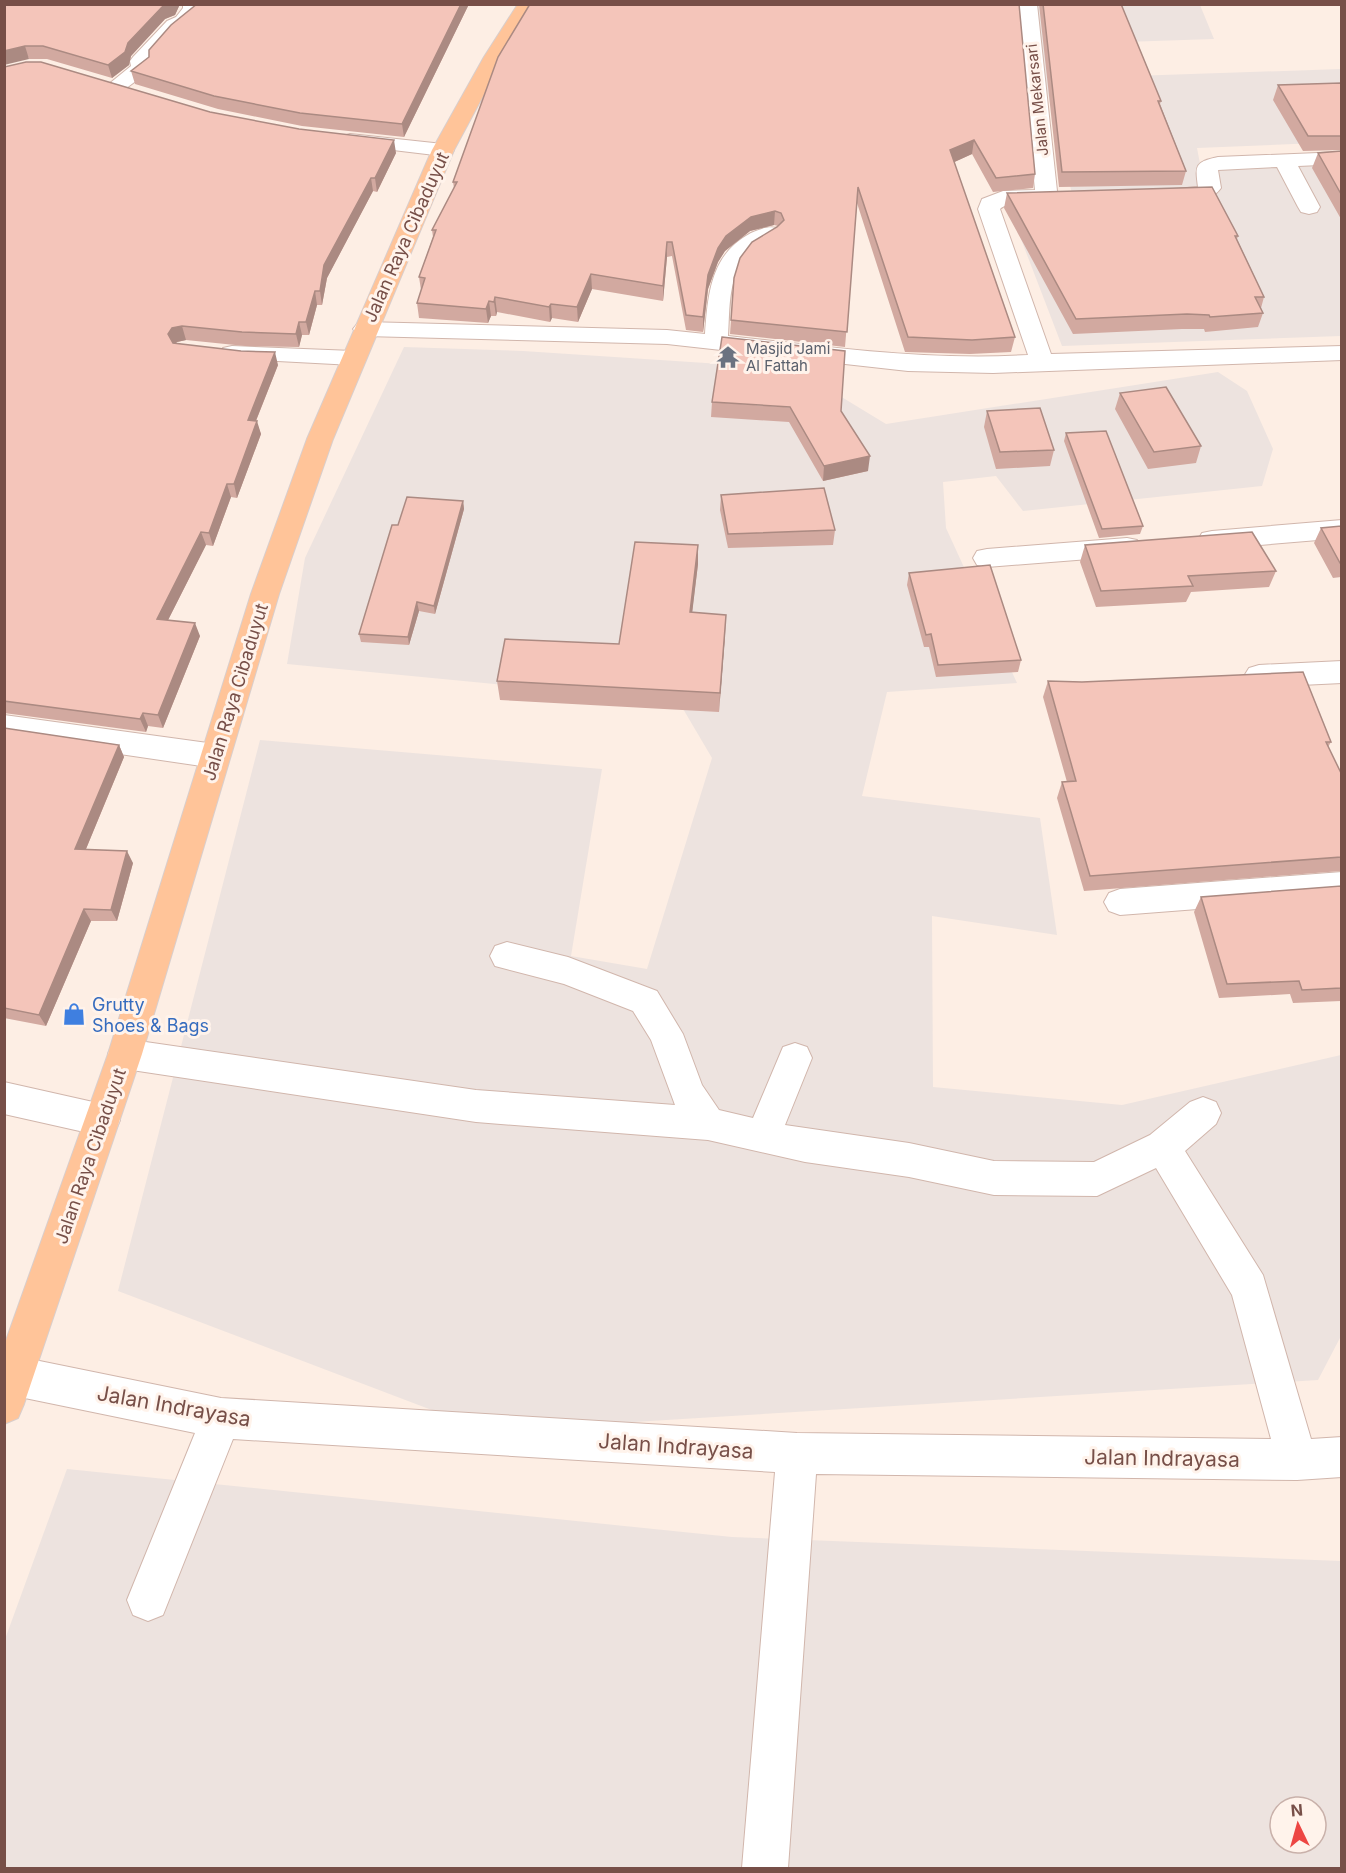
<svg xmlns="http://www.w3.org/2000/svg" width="1346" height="1873" viewBox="0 0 1346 1873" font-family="Inter,sans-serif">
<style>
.industrial{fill:#ede3df;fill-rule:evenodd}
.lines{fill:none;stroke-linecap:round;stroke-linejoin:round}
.minor-casing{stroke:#d1b6ac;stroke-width:2}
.major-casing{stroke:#d9cecc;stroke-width:2}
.minor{fill:#fff;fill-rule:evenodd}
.major{fill:#ffc499;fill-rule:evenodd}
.wall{fill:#d2a9a0}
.shaded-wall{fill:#ab8a82}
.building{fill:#f4c5ba;stroke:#ab8a82;stroke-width:1.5}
.labels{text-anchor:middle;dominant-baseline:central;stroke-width:6;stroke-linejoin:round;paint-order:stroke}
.far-street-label{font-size:15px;fill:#774f48;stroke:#fff3eb}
.far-worship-label{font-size:15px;fill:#5b616d;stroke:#fff3eb;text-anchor:start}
.street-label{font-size:18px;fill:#774f48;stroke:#fff3eb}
.shop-label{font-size:18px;fill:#366cbe;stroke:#fff3eb;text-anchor:start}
.near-street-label{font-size:21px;fill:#774f48;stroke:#fff3eb}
</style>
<rect width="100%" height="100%" fill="#fdeee4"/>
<!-- industrial -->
<path class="industrial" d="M1026 5H1200L1214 39 1094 43 1103 77 1341 69V142L1197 148 1201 169 1341 164V336L1062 346 1011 213 1074 202Z
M404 347 523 351 721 364 830 390 886 424 1218 372 1247 391 1273 449 1262 486 1023 511 996 476 943 482 946 528 1017 683 887 692 862 796 1040 818 1057 935 932 916 933 1087 1122 1105 1341 1055V1336L1318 1380 487 1431 118 1291 260 740 602 769 571 956 647 969 712 758 679 702 287 664 305 558Z
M67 1469 732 1537 1341 1561V1868H5L4 1642ZM1280 1807H1316V1843H1280Z"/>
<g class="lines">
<!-- minor casing -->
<g class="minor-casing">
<path id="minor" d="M183 4H203C202 17 190 23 181 29 169 37 160 52 150 62L151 68 148 72 121 92H107L104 88 131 66 130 61 133 57 167 21 176 17 183 8Z
M1017 4H1037L1057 191 1063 196 1060 201C1042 205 1013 198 1000 209L1051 354 1342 346V360L993 373 908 371 667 344 365 336 357 334 353 329 357 324 365 322 667 330 705 334C708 293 711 254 751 233 761 229 767 226 778 228L781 233C775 243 759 247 750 255 727 273 730 310 728 336 828 347 927 361 1028 355L978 209 982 199 1003 191 1035 190Z
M350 134 443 144 451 145 454 150 451 155 443 156 343 144 339 140 343 136Z
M1342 152V164L1298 166 1320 207 1317 212 1309 214 1301 212 1298 207 1277 167 1218 170 1221 188C1210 204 1180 204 1162 200L1159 195 1162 190 1198 187C1195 165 1195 162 1218 157Z
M232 346 353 351 362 353 365 358 362 363 353 365 223 358 220 353 223 348Z
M1342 520V538L1212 549 1202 547 1198 540 1202 533 1212 531Z
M1127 538 1137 540 1141 547 1137 554 1127 556 987 567 977 565 973 558 977 551 987 549Z
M1342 661V683L1259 687 1249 684 1244 676 1249 668 1259 665Z
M4 715 215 744 226 748 230 756 226 764 215 768 4 737Z
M1342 872V898L1120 915 1109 911 1104 902 1109 893 1120 889Z
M507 942 568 957 657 991 683 1034 702 1085 719 1110 753 1118 783 1047 795 1043 807 1047 812 1058 785 1125 909 1143 994 1161 1094 1162 1150 1135 1190 1102 1203 1097 1216 1102 1221 1113 1216 1124 1185 1151 1263 1275 1311 1439 1342 1437V1477L1297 1480 816 1474 788 1868H742L775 1472 233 1439 163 1615 148 1621 133 1615 127 1600 195 1433 15 1396 4 1391V1361L15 1356 221 1398 797 1433 1271 1439 1232 1295 1156 1168 1097 1196 994 1195 909 1177 805 1162 708 1140 476 1122 125 1069 113 1065 108 1054 113 1043 125 1039 476 1090 675 1105 651 1040 633 1011 564 984 495 966 490 956 495 946Z
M4 1082 102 1104 115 1109 120 1120 115 1131 102 1136 4 1114Z"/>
</g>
<!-- major casing -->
<g class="major-casing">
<path id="major" d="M518 4H537L504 57 454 150 333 439 279 594 142 1054 24 1404 18 1418 4 1424V1346L108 1054 251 594 307 439 432 150 484 57Z"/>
</g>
<!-- minor -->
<use href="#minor" class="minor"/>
<!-- major -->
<use href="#major" class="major"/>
</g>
<!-- wall -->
<path class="wall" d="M4 4H180L175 15 165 19 131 56 129 65 112 78 47 59H29Z
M469 4 404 137 302 126 218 109 135 84 131 71Z
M1019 4 1035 174 1033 188 993 192 972 154 954 162 1015 337 1011 352 970 354 905 352 857 203 845 347 730 334 731 320 778 226 774 225 750 231 725 251 718 262 708 289 703 332 686 330 672 256 667 257 663 301 592 289 578 322 552 318 550 322 497 312 496 316H491L488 323 419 318 417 303 421 290 419 277 433 237 432 230 454 188 453 182Z
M1039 4H1121L1161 101 1160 104 1186 171 1182 185 1059 187Z
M4 67 396 153 377 192 373 191 327 278 322 305H317L309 335H302L299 347 245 346 186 340 177 342 175 343 278 365 256 421 261 434 237 498 231 497 213 546 206 545 168 620 200 636 163 728 148 726 146 732 4 713Z
M1341 83V150L1303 151 1273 100 1278 85Z
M1341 151V219L1312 168 1318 153Z
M1007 193 1238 236 1237 239 1264 297 1261 308 1263 313 1258 327 1205 332 1204 329H1182L1073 334 1004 208Z
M1120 393 1201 446 1196 463 1148 469 1115 409Z
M712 402 841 411 868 471 823 481 789 422 711 417Z
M987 411 1054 450 1050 466 996 469 984 427Z
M1066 433 1143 526 1140 534 1099 538 1064 441Z
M721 495 835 530 833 545 728 548 720 510Z
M463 501 464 509 435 614 419 611 409 645 361 642 359 634 398 525Z
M1341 526V577L1333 578 1314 543 1321 528Z
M698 545V564L692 612 725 635 719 712 500 700 497 681 619 644Z
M1085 545 1276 571 1269 587 1191 592 1186 602 1096 607 1080 562Z
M909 573 1021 660 1018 672 936 677 929 647H924L907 585Z
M1048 681 1331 742 1328 747 1341 773V871L1084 891 1057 798 1062 782H1067L1043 697Z
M4 728 119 745 124 757 86 849 133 863 117 921H91L46 1026 4 1018Z
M1341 886V1001L1293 1003 1290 994 1219 998 1194 912 1201 897Z"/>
<!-- shaded-wall -->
<path class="shaded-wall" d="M167 4H180L175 15 165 19 131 56 129 65 112 78 108 65 162 7Z
M461 4H469L404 137 402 124Z
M25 46 29 59 4 65V51Z
M394 140 396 153 377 192 375 178Z
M974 140 972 154 948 165 950 150Z
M371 178 373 191 327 278 322 305 320 291 324 265Z
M775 211 774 225 750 231 725 251 718 262 708 289 703 332V317L708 275 718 248 726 236 751 217Z
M667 242V257L663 301V286Z
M591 274 592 289 578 322 577 307Z
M315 291 317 305 309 335 306 322Z
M495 297 497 312 496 316 494 302Z
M489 301 491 316 488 323 486 309Z
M551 304 552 318 550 322 549 307Z
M299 322 302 335 299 347 296 334Z
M182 326 186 340 177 342 172 348 168 334 172 328Z
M275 352 278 365 251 433 248 420Z
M257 421 261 434 237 498 234 484Z
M870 456 868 471 823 481 824 466Z
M227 484 231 497 213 546 209 533Z
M463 501 464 509 435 614 434 606Z
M201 532 206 545 162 632 157 619Z
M698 545V564L690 631V612Z
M417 602 419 611 409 645 408 637Z
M726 615 725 635 719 712 720 693Z
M195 623 200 636 163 728 158 715Z
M143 713 148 726 146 732 140 719Z
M119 745 124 757 81 861 75 849Z
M127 851 133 863 117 921 111 910Z
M84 909 91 921 46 1026 39 1015Z"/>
<!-- building -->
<path class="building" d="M4 4H167L162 7 128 43 125 52 108 65 43 46H25L4 51Z
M461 4 402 124 300 113 214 96 131 71 149 57V50L171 25 197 4Z
M530 4H1019L1035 174 996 178 974 140 950 150 1015 337 972 340 908 337 858 187 847 332 731 320 734 278 740 258 752 242 777 227 784 220 781 213 775 211 751 217 726 236 718 248 708 275 703 317 686 315 672 242H667L663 286 591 274 577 307 551 304 549 307 495 297 494 302 489 301 486 309 417 303 425 278 419 277 436 230H432L457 182H453L498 57Z
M1043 4H1121L1161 101H1158L1186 171 1062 172Z
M26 62H41L210 112 299 129 394 140 375 178H371L324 265 320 291H315L306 322H299L296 334 242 332 182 326 172 328 168 334 173 343 241 351 275 352 248 420 257 421 234 484H227L209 533 201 532 157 619 195 623 158 715 143 713 140 719 4 701V67Z
M1341 83V136H1308L1278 85Z
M1341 151V194L1318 153Z
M1212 187 1238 236H1235L1264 297H1255L1263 313 1210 317 1209 315 1187 314 1076 319 1007 193Z
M722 337 845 351 841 411 870 456 824 466 790 407 712 402Z
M1166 387 1201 446 1154 452 1120 393Z
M1040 408 1054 450 1000 452 987 411Z
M1106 431 1143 526 1102 529 1066 433Z
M824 488 835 530 728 534 721 495Z
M407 497 463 501 434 606 417 602 408 637 359 634 392 525H398Z
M1341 526V563H1340L1321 528Z
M1252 532 1276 571 1188 576 1193 586 1101 591 1085 545Z
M635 542 698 545 690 612 726 615 720 693 497 681 505 639 619 644Z
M990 565 1021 660 938 665 931 634 926 635 909 573Z
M1303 672 1331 742H1326L1341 773V857L1090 876 1062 782 1076 781 1048 681 1082 682Z
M4 728 119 745 75 849 127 851 111 910 84 909 39 1015 4 1008Z
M1341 886V988L1302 990 1299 981 1227 984 1201 897Z"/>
<!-- icons -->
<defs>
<g id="temple-bare" transform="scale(1.8)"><path d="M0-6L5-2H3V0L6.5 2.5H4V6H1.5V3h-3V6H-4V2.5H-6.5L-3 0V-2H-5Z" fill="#6b7280" stroke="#fff3eb" stroke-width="2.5" paint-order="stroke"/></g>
<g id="shop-bare" transform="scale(1.8)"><path d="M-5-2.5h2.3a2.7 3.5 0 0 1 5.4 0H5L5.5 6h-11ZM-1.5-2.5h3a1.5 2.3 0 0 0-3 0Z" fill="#3f7fe0" stroke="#fff3eb" stroke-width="2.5" paint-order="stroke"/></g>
</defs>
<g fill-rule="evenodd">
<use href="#temple-bare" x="728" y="357"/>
<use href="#shop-bare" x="74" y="1014"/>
</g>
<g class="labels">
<!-- far-street labels -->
<g class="far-street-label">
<text transform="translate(1037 100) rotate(-96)">Jalan Mekarsari</text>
</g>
<!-- far-worship labels -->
<g class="far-worship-label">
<text x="746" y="348">Masjid Jami<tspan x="746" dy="17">Al Fattah</tspan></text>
</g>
<!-- street labels -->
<g class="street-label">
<text transform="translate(406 237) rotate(-66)">Jalan Raya Cibaduyut</text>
<text transform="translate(235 692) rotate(-73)">Jalan Raya Cibaduyut</text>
<text transform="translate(90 1156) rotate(-71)">Jalan Raya Cibaduyut</text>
</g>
<!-- shop labels -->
<g class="shop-label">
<text x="92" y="1004">Grutty<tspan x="92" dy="21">Shoes &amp; Bags</tspan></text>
</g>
<!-- near-street labels -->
<g class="near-street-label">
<text transform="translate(174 1406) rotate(10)">Jalan Indrayasa</text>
<text transform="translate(676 1446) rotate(4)">Jalan Indrayasa</text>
<text transform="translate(1162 1458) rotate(1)">Jalan Indrayasa</text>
</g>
</g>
<!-- border -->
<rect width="1346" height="1873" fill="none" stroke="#774f48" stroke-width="12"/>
<!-- north arrow -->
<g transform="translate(1298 1825) rotate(355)"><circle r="28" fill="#fff3eb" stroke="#c9b1aa" stroke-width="1.5"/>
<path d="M0-4.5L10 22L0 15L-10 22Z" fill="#ed4643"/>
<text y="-9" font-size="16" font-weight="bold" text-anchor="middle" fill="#774f48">N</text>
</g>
</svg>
